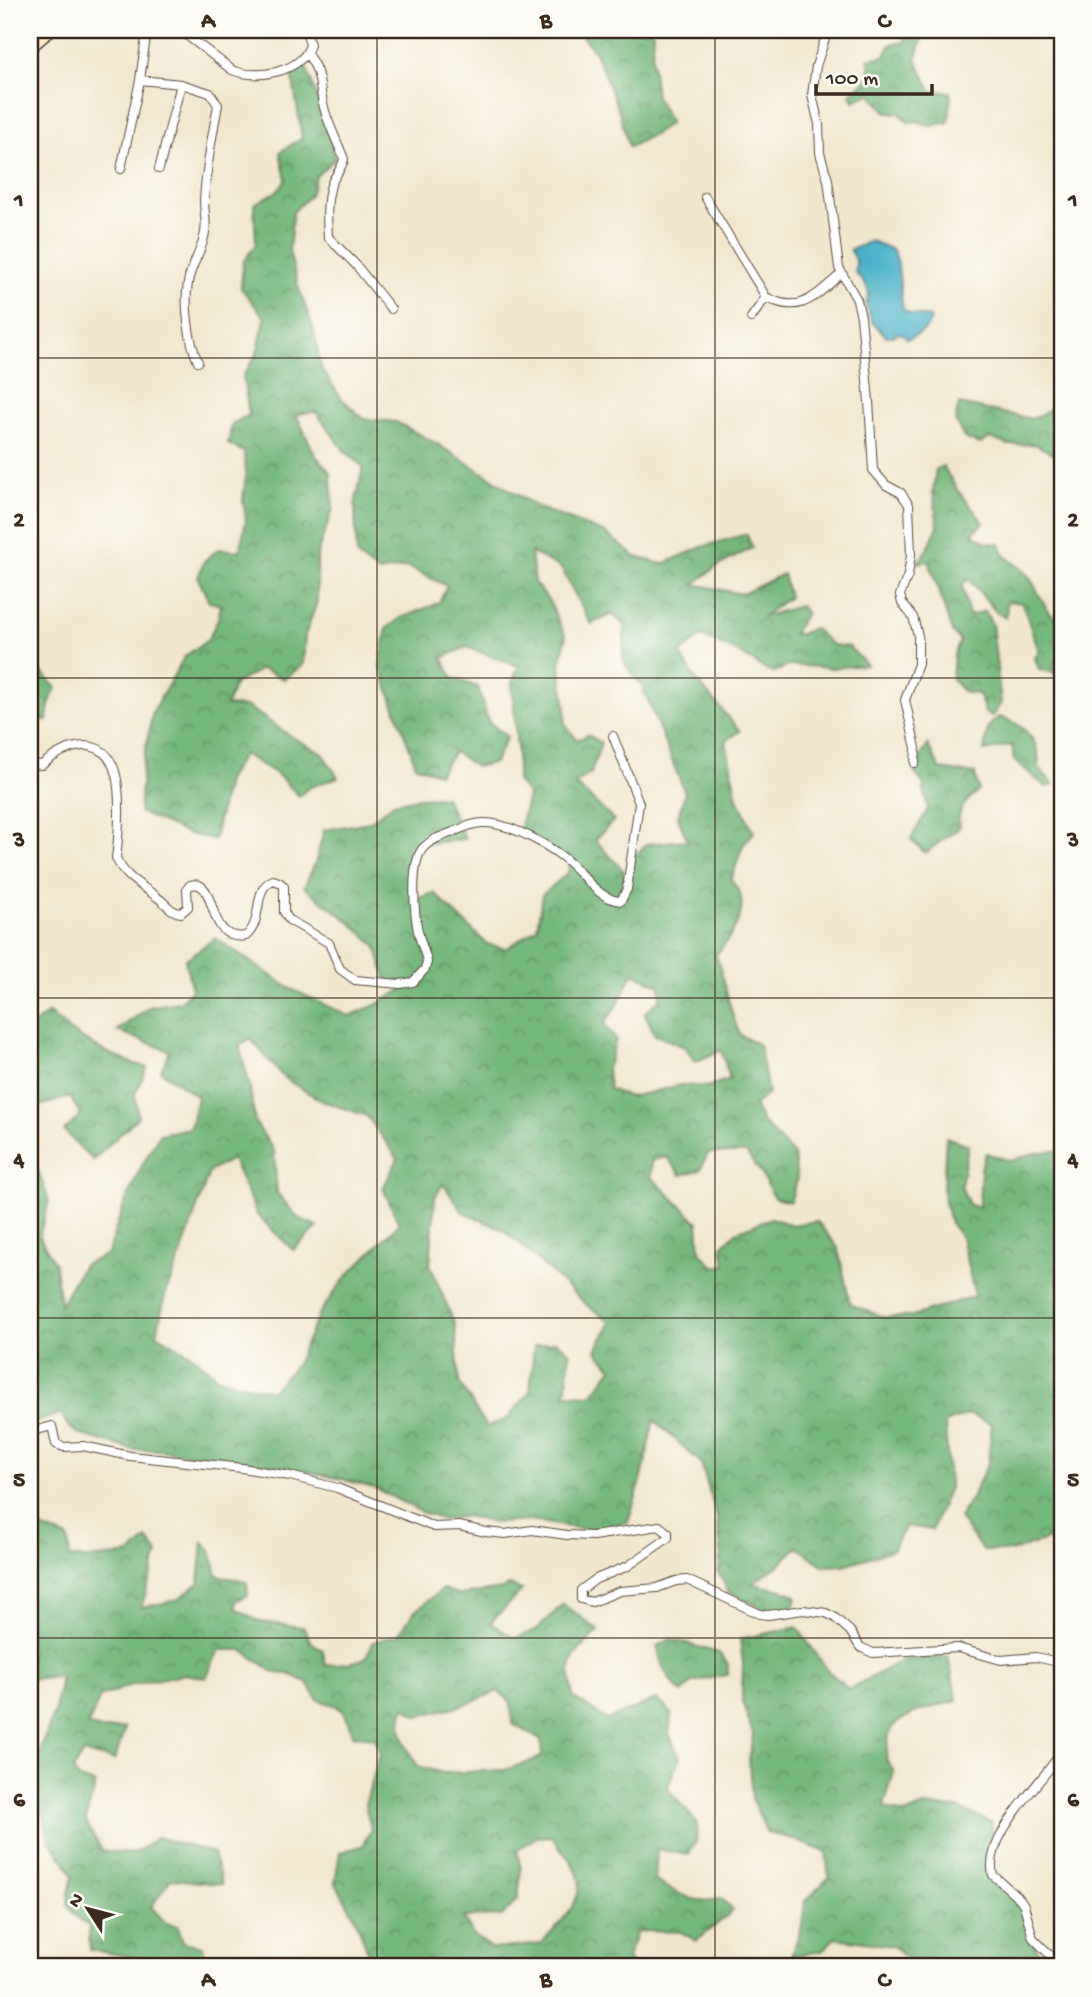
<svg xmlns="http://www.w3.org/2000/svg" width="1092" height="1997" viewBox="0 0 1092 1997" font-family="'Gochi Hand',sans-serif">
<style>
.forest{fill:url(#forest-crowns);stroke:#57704c;stroke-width:2;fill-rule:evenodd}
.water{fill:#49b1c8;stroke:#426e73;stroke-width:2}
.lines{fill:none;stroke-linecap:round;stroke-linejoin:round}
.street-casing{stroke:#564638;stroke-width:10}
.secondary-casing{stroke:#564638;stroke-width:13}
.street{stroke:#fff;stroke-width:8}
.secondary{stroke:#fde5c5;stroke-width:10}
.grid{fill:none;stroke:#3b2a1e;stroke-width:2;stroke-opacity:0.55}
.neatline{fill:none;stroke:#3b2a1e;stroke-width:2.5}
.grid-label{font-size:23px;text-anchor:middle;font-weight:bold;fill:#3b2a1e}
</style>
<defs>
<pattern id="forest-crowns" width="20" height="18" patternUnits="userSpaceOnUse" patternTransform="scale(1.75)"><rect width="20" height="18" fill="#73b77a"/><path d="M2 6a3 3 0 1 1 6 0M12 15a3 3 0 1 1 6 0" fill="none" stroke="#609563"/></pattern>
</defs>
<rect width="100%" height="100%" fill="#fdfcf7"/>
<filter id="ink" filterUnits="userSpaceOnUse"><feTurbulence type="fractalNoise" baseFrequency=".0143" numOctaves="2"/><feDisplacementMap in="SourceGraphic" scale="14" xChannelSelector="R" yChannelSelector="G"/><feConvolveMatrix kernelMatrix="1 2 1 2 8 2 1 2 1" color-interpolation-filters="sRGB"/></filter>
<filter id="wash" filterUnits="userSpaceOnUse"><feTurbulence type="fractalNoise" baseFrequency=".00686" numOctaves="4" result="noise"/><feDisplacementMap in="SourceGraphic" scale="28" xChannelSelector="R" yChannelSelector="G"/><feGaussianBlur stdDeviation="1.57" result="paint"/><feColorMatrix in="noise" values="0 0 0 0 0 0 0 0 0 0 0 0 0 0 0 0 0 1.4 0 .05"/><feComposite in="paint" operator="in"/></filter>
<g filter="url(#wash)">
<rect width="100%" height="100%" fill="#f1e7cd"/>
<!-- forest -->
<path class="forest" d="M577 30H653L652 61 656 97 670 123 655 134 629 147 619 111 595 52Z
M903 30H925L916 59 931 91 951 92 949 122 930 126 918 121 908 122 899 113H887L870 93 854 101 850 93C864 83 875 77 868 59L885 56 891 44 906 42Z
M306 67 318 100 335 159 316 176 310 195 293 212 289 251 298 286 314 330 321 368 341 398 364 419 396 422 434 442 539 508 605 533 636 557 663 564 702 547 747 534 752 548 716 567 694 584 742 594 783 574 789 597 762 617 800 606 806 613 793 634H801L813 628 832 645 849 647 867 665 831 668 791 665 772 673 733 650 701 636 680 654 697 681 740 731 726 741 737 798 754 832 743 845 731 880C734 884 739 890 740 894 747 916 729 939 716 955 725 982 729 1010 740 1035L759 1045 768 1093 754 1106 762 1122 794 1155 797 1180 790 1202 774 1198 761 1173 746 1153H708L700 1170 681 1175 667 1157 652 1160 651 1177 698 1222 700 1252 714 1266H725L722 1246 736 1232 771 1218 792 1225 817 1221 838 1248 850 1304 883 1317H910L975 1296 961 1237 950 1223 943 1193 946 1137 968 1145 961 1186 969 1205 979 1208 981 1168 986 1153 1011 1161 1034 1153 1062 1150V1535L1012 1551H983L959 1518 973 1495 988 1463 992 1424 969 1414 945 1423 949 1487 932 1530 906 1526 892 1550 844 1565 824 1566 797 1547 780 1564 753 1583C767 1589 784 1587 797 1597L793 1607 768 1611 729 1592 718 1572 721 1553 717 1518 701 1463 654 1420 642 1478 628 1522 591 1530 532 1521 493 1523 467 1516 444 1520 421 1512 377 1489 342 1479 279 1466 159 1450H134L79 1434 68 1426 61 1413 30 1424V1149L49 1201 39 1236 55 1264 60 1305 83 1265 108 1254C120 1211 136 1172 160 1134L190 1128 197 1097 161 1071 170 1051 117 1031 149 1007 180 1002 192 990 185 960 215 938 291 989 349 1016 378 1004 403 989 386 978 376 946 350 922 304 887 315 864 324 830 369 822 394 803 417 798 445 797 465 839 430 843 422 841C410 859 411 878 414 900L434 893 487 944 506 949 537 928 542 895 568 873 570 860 519 831 528 795 517 781V748L512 682 519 666 466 647 442 658 453 678 478 687 488 721 507 737 494 763 476 767 454 752 439 773 416 766 380 666 387 628 401 618 439 603 447 586 408 567 378 572 357 556 355 505 363 467 343 449 316 412 296 414 315 455 331 473 333 509 317 554V602L305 635 303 665 284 679 262 669 235 684 226 706 248 707 295 739 322 753 338 777 308 788 299 796 278 775 243 754 227 781 214 839 188 834 139 812 143 762 153 711 185 656 208 640 218 619 221 605 209 602 198 578 204 561 218 549 240 551 246 520 243 500 246 474 244 452 228 444 232 424 249 415 243 376 257 354 265 318 241 288 243 262 256 244 254 204 276 192 286 180 280 152 302 138 292 73ZM531 552 561 568 591 624 612 614 625 625 623 661 642 686 685 793 678 817 687 840 646 844 633 858 623 891 624 871 595 840 614 820 575 784 591 773 601 743 588 735 577 740 565 724 566 709 560 665 566 637 549 601 534 582ZM633 973 660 985V999L645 1013 655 1035 685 1047 695 1062 721 1050 730 1079 707 1087 681 1085 630 1097 609 1089 607 1069 616 1040 604 1024 618 1004ZM250 1038 284 1078 322 1101 367 1116 398 1159 383 1188 399 1224 345 1278 319 1314 296 1365 271 1391 218 1378 192 1355 157 1334 165 1295 181 1255 209 1172 232 1159 257 1215 293 1250 318 1227 297 1217 277 1193 274 1151 255 1122 249 1082 239 1046ZM443 1184 463 1212 504 1230 589 1307 611 1322 596 1350 612 1368 592 1395 566 1394 570 1353 556 1341 534 1346 530 1392 507 1419 486 1427 459 1382 455 1325 430 1265 435 1197Z
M959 404 1032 419 1050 409 1062 411V459L1035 444 1008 445 990 438 980 444 964 438 955 420Z
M943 466 958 491 984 523 972 533 986 542 1000 544C1006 565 1020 562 1030 578 1041 595 1044 612 1062 624V659L1055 661 1054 673 1039 669 1035 658 1039 651 1022 603 1007 601 1006 618 996 612 969 579 962 584 969 616 985 611 992 624 1001 703 992 716 985 713 979 694 964 692 952 679 954 655 960 641 952 632 929 561 918 563 928 548 938 526 933 492 936 469Z
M30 660 56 687 49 705 47 721 30 716Z
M998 717C1022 721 1042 742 1038 767L1054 785 1046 787 1014 760 1012 745 984 751 988 727Z
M928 745 940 769 975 774 979 790C966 802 956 809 959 828L925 853 911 839 928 809 923 783 914 772 920 757Z
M49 1013C78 1040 109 1056 147 1068L135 1094 138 1117 93 1160 64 1131 81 1115 70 1097 39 1106 30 1118V1027Z
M30 1505 40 1509 41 1528 68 1538 70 1558H98L131 1554 147 1539 158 1553 141 1608 177 1600 199 1583 203 1542 211 1550 217 1575 247 1582 248 1595 236 1601V1608L260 1622 303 1627 311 1642 323 1650 325 1665 348 1663 365 1659 373 1642 398 1635 414 1612 443 1589 460 1595 502 1589 510 1585 522 1590 490 1623 515 1638 537 1630 563 1604 599 1631C572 1656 565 1659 573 1697L607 1720 657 1699 672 1714 669 1734 680 1758 667 1788 697 1823 696 1842 688 1855 657 1849 655 1881C676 1892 698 1907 721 1898L733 1911 696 1941 681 1932 637 1931 627 1958 635 1967H396L368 1953 355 1917 335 1882 340 1852 362 1846 371 1830 365 1804 380 1755 375 1738 352 1735C346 1710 343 1706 318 1700L307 1682 289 1674 275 1673 242 1650H219L206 1678 184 1674 131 1685 100 1697 88 1725 102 1730 125 1728 115 1760 83 1753 73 1770 79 1779 96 1784 85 1820 101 1850C128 1855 136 1857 157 1837L213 1853 222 1884 171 1879 151 1907 166 1923 178 1926 183 1942 203 1946 208 1967H149L143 1959 90 1950 89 1926C63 1908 66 1905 73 1876L63 1858 49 1841 44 1815 36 1801 33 1771 55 1709 61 1676 30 1679ZM498 1691 511 1702 512 1724 541 1739 542 1757 505 1770 443 1773 418 1766C406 1749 395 1728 405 1707L418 1716 467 1704ZM551 1836C559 1846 568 1857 575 1868 591 1896 558 1925 541 1944L493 1949 472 1934 464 1917 502 1916 518 1899 521 1870 517 1850 537 1837Z
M797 1627 829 1672 849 1689 903 1660 948 1656 957 1701C938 1706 899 1713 890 1732 887 1739 888 1752 886 1760L894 1772 884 1807 905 1814 924 1806 958 1808 992 1822 991 1850 987 1865 990 1876 1019 1900 1023 1910 1027 1935 1050 1967H916L893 1946 835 1938 822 1951 791 1956 802 1926 805 1902 829 1877 826 1852 787 1837 767 1833 752 1799 749 1760 753 1734 742 1701 743 1664 740 1639Z
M671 1639 719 1653 728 1664 727 1675 692 1682 682 1693C667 1680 661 1665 657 1646Z"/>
<!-- water -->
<path class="water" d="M871 241 893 250 897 259 903 309C913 319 922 313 931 319 928 331 918 335 907 339L903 334 897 333 894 336H886L872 322 866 305 869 294 867 287 855 272 856 262 850 250Z"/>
</g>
<g filter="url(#ink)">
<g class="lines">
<!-- street casing -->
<g class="street-casing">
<path id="street" d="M180 30 232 70C256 80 301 73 310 45L306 30
M828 30 816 66 812 95 819 124 820 153 828 180 839 268 857 300 861 317 869 401 873 470 886 485 901 493 909 505 911 555 908 575 900 595 902 603 913 617 918 636V664L905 700 916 748 915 763
M306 53C323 73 318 88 325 111 330 128 338 143 344 159 342 169 334 176 331 185 326 202 327 220 328 237L356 265 391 309
M140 80 181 84 159 169
M181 84 210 93 218 105C212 136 206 168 204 200 204 211 207 222 205 232 203 251 190 265 188 283 184 304 189 342 198 362
M121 169 140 80 147 30
M705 197 766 297C801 316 816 295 841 274
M751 318 766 297
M30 764 42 765C67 744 105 732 116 775 121 796 119 836 116 858 125 878 140 884 157 897 166 903 170 912 181 913L188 907 187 889 190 885C220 877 203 943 246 936 265 919 251 890 273 880L279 882 284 886V912L289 920 329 943 340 969 355 980 400 984 413 982 425 969 427 962C425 951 420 942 418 931 414 912 410 860 424 847 432 839 442 836 453 832 462 828 473 823 483 823 510 822 555 848 574 867 587 880 601 900 621 901L627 889 639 803 613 736
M30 1432 52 1426 56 1444 64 1447 83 1446 130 1456 242 1468 290 1476 337 1488 434 1527 459 1526 486 1532 505 1534 532 1530 567 1535 593 1536 659 1526 668 1533V1538L628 1566 596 1579 581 1590V1599L592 1602 620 1591 657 1588 676 1581 687 1580 760 1614 768 1615 803 1610 826 1613 834 1617 850 1631 860 1647 873 1653 958 1648 1001 1660 1036 1657 1062 1663
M1062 1967 1033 1938 1024 1905 1020 1899 993 1875C983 1836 1043 1782 1062 1751"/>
</g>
<!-- secondary casing -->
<g class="secondary-casing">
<path id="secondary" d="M30 48 51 30"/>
</g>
<!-- street -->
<use href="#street" class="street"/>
<!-- secondary -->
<use href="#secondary" class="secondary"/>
</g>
</g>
<!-- grid -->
<path class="grid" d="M377 30V1967M715 30V1967M30 358H1062M30 678H1062M30 998H1062M30 1318H1062M30 1638H1062"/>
<!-- margin -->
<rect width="1092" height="1997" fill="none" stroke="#fdfcf7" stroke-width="77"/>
<!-- north arrow -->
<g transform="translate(88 1909) rotate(306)" stroke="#fdfcf7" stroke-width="5" paint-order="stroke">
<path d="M0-5L12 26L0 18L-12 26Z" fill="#3b2a1e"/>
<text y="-10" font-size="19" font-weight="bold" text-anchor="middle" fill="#3b2a1e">N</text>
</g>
<!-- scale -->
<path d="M816 84v10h116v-10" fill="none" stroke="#3b2a1e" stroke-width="3.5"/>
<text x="826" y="84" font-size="21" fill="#3b2a1e" stroke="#fdfcf7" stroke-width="5" paint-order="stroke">100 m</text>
<rect x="38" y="38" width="1016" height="1920" class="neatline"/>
<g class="grid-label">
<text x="208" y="27">A</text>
<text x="546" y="27">B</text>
<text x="884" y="27">C</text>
<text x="19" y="206">1</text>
<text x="1073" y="206">1</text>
<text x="19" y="526">2</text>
<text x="1073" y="526">2</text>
<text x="19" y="846">3</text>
<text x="1073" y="846">3</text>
<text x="19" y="1166">4</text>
<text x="1073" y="1166">4</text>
<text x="19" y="1486">5</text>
<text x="1073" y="1486">5</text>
<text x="19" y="1806">6</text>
<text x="1073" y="1806">6</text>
<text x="208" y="1986">A</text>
<text x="546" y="1986">B</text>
<text x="884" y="1986">C</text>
</g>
</svg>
